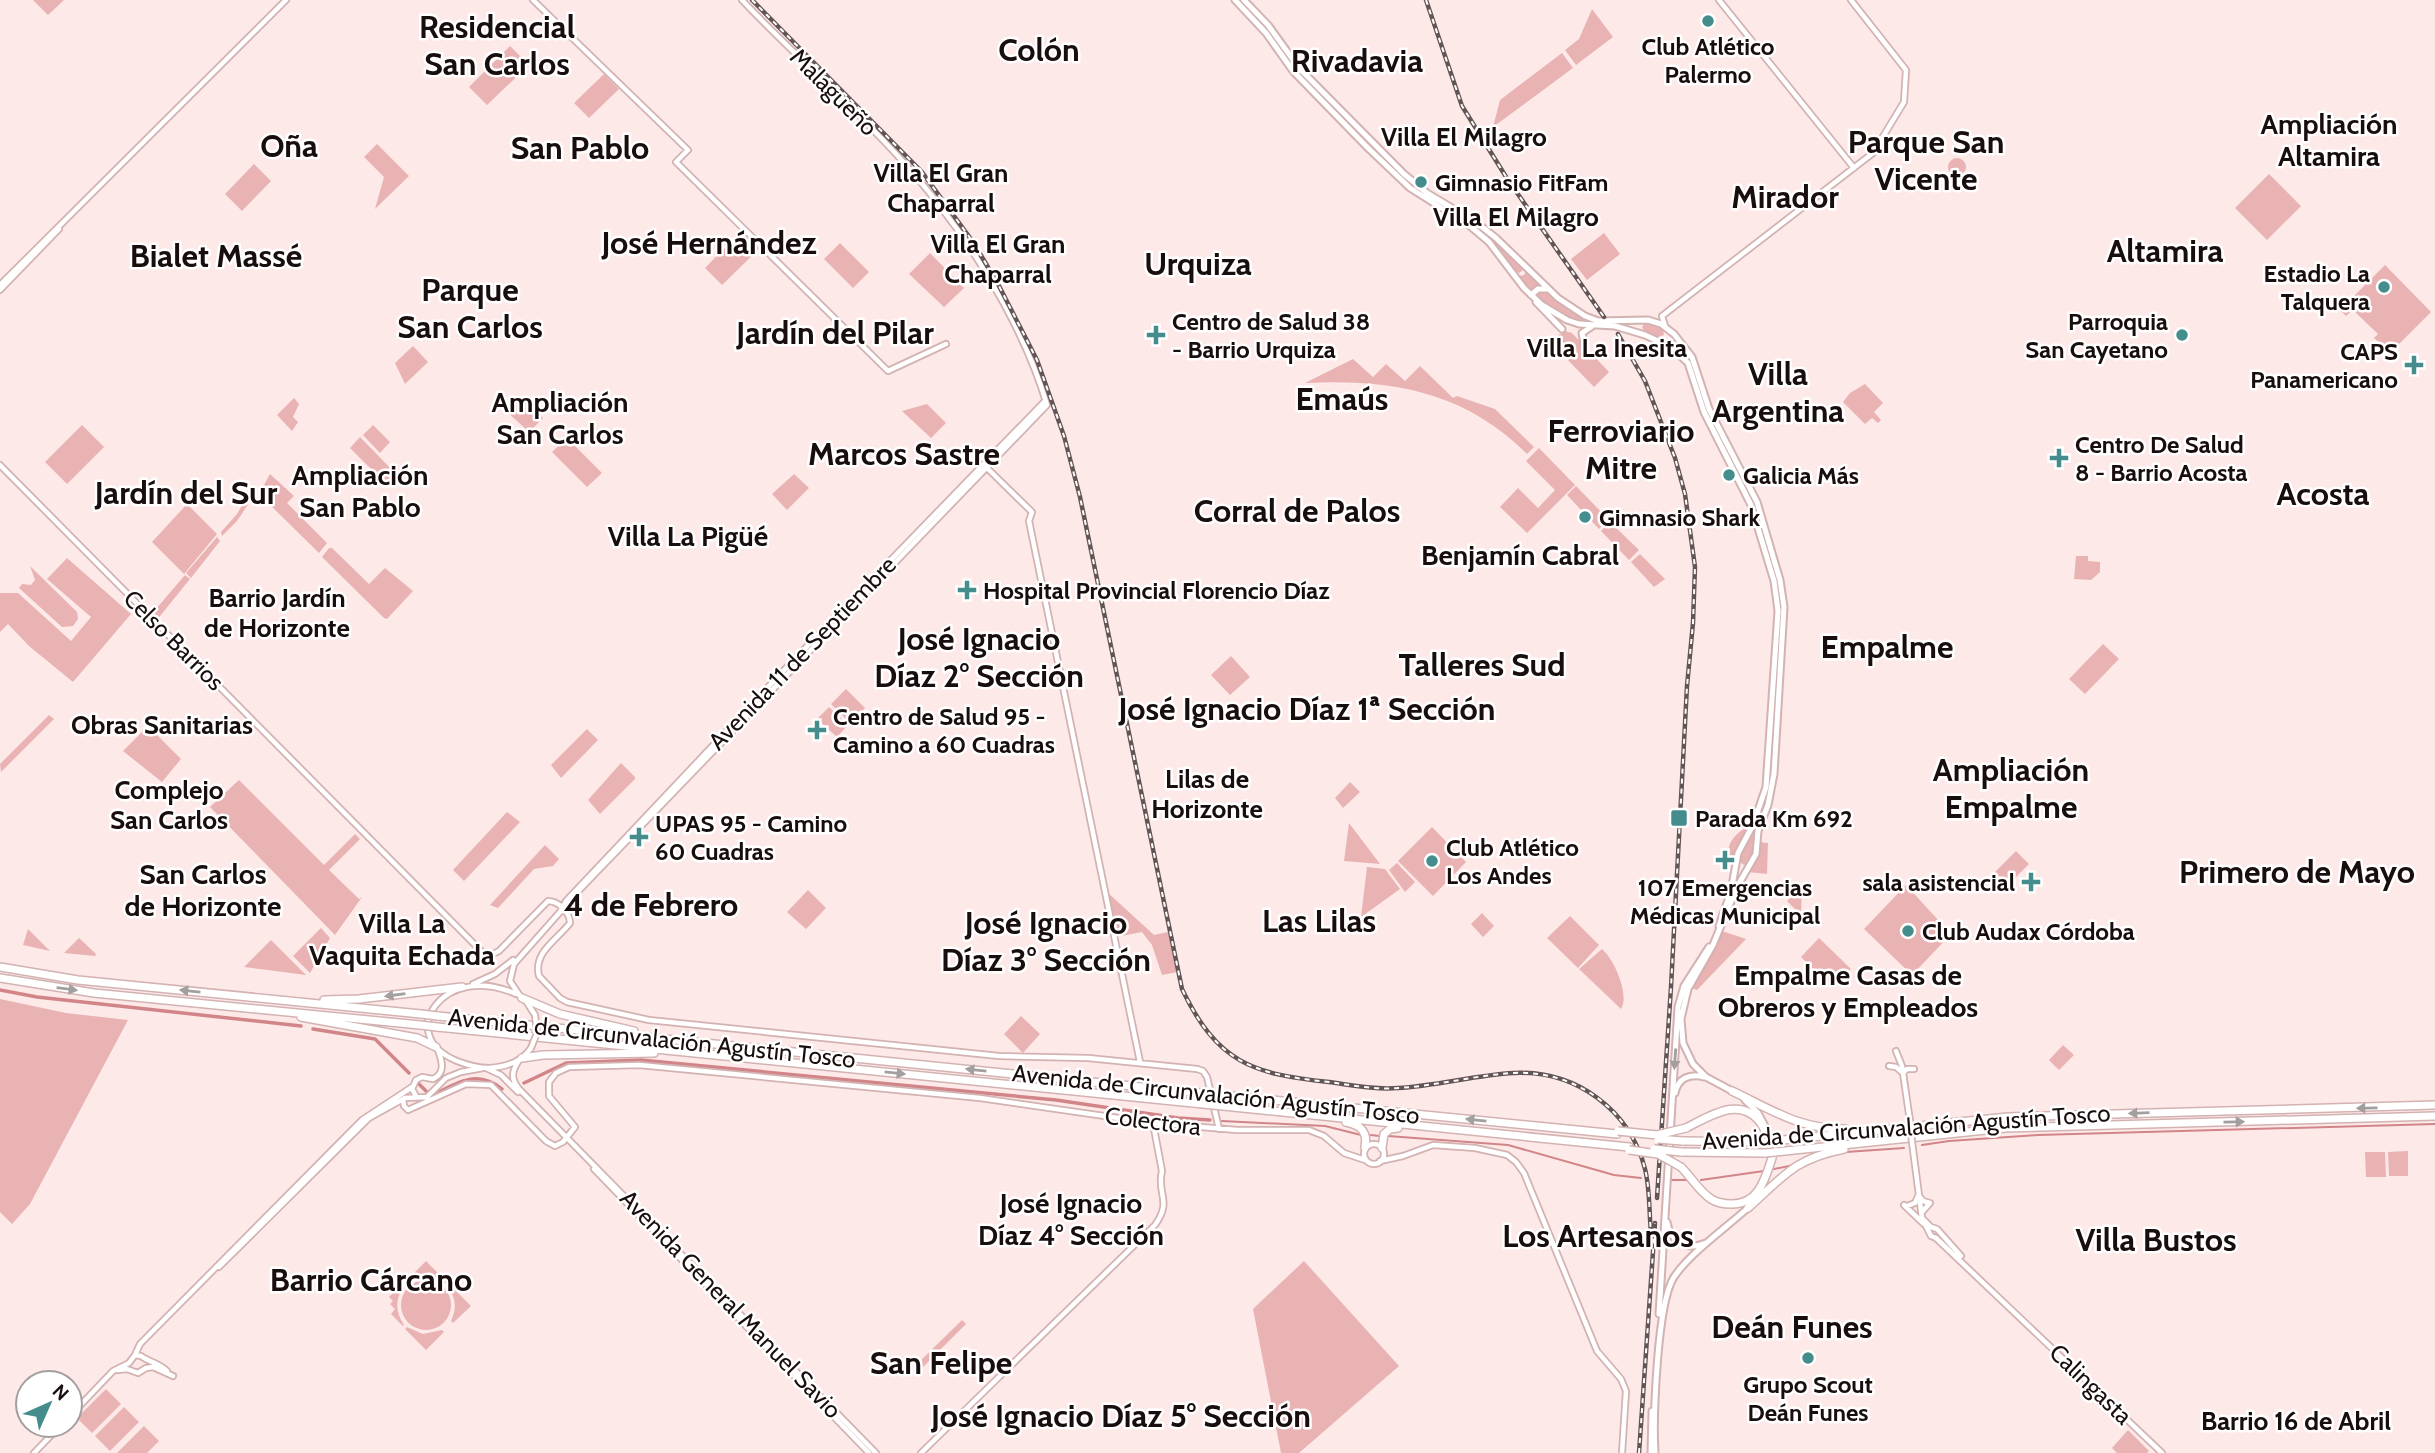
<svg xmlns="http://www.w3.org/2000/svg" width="2435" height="1453" viewBox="0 0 2435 1453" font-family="Cabin,sans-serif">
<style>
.green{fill:#e9b2b3}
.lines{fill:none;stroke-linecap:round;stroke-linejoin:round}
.stream{stroke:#d18588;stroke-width:2}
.canal{stroke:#d18588;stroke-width:3.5}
.secondary-casing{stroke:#d3b2b2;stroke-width:8}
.primary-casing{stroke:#d3b2b2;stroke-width:9}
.highway-casing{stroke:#d3b2b2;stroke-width:10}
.secondary{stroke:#fff;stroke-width:4.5}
.primary{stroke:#fff;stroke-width:5}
.highway{stroke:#fff;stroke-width:7}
.rail-casing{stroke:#635555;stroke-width:4.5}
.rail{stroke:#fff;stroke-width:2;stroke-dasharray:5;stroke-linecap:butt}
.secondary-bridge-casing{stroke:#d3b2b2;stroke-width:8;stroke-linecap:butt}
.highway-bridge-casing{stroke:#d3b2b2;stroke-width:10;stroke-linecap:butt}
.secondary-bridge{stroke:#fff;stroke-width:4.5}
.highway-bridge{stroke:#fff;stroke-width:7}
.oneway{fill:#a39f9f}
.poi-dot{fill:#458d8d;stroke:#fff;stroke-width:2.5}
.labels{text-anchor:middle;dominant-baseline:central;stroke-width:5;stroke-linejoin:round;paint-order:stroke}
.poi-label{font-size:24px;font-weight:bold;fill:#190e0e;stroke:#fff;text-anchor:start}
.street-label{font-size:24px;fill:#190e0e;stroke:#fff}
.neighbourhood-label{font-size:26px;font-weight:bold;fill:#190e0e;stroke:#fff}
.quarter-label{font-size:28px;font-weight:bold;fill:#190e0e;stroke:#fff}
.district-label{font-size:32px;font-weight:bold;fill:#190e0e;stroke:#fff}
</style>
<rect width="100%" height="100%" fill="#fee9e9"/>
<!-- green -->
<path class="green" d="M33 0H64L48 15Z
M1592 9 1613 37 1576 65 1565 50 1579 39Z
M510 46 529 65 487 105 469 87Z
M1562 53 1573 68 1493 127 1500 100Z
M604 74 619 89 589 118 574 103Z
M377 144 409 176 375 209 384 177 364 157Z
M1948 167a9 9 0 1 1 18 0a9 9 0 1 1-18 0Z
M254 164 271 181 242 211 225 194Z
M2269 174 2301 206 2267 240 2235 208Z
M1462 218C1486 231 1504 249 1523 268L1522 271 1519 273 1515 270 1494 244Z
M744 228 762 246 722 285 705 268Z
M1604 233 1620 254 1587 280 1571 259Z
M840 243 869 272 853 288 824 259Z
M930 253 964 288 944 307 909 274Z
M2385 265 2431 312 2390 353 2374 338 2378 334 2353 310 2346 316 2340 310Z
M1527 269 1542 286 1538 287 1533 293 1519 276 1524 275Z
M1543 290 1570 310 1596 323C1572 323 1554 313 1537 297V291Z
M1645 323 1663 329 1664 335 1659 337 1645 332 1642 327Z
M1565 331 1572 333 1609 372 1594 387 1564 356 1552 339Z
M413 346 428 362 405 384 395 363Z
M1353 359 1373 377 1386 364 1405 381 1420 366 1453 398 1457 396 1495 409 1534 447 1527 454C1464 391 1391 379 1305 383Z
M1865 384 1883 403 1874 412 1881 420 1878 423 1872 418 1865 424 1843 402 1850 393Z
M520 396 543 418 529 432 506 411Z
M294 398 299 404 293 417 298 422 292 431 277 415Z
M927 404 946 423 931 438 902 411Z
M82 425 104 447 67 484 45 462Z
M373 425 390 442 380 453 363 435Z
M360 437 397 475 387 485 350 448Z
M567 438 602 473 587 487 552 452Z
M1539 448 1575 485 1527 533 1500 507 1518 488 1538 508 1555 490 1526 461Z
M270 474 294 496 287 503 327 543 319 553 259 494Z
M794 474 809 488 787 510 772 494Z
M1576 486 1608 519 1599 529 1567 495Z
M248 495 253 497 237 521 222 536 221 532 237 514Z
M187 504 217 534 184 574 152 542Z
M1610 522 1639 550 1629 560 1601 531Z
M217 537 220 541 191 578 186 573Z
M329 548H332L369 584 385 568 413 591 387 619 384 618 322 557Z
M1640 554 1665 579 1654 587 1631 562Z
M2076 556H2088V561L2100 562V572L2091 580 2074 579Z
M67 558 131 614 73 682 29 646 8 624 0 632V593H18L71 641 91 617 47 579Z
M30 566 77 612 78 619 73 626 62 627 19 588 22 584 31 585 35 580Z
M185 575 190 579 156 621 150 616Z
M2103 644 2119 659 2085 694 2069 679Z
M1231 656 1250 677 1230 695 1211 675Z
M846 689 865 708 850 723 831 704Z
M829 707 848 725 837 737 817 719Z
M49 715 54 719 1 772 0 764Z
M148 726 181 759 162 782 123 751Z
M587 729 598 740 561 778 551 765Z
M621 763 635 777V779L600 814 588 800Z
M239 780 324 865 355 834 360 839 329 870 359 899 362 897 335 935 210 807Z
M1350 782 1360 792 1343 808 1335 798Z
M507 812 520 822 464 881 453 870Z
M1349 823 1380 864 1344 861Z
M1748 826 1749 827 1734 861 1728 855C1728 840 1736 834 1748 826Z
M1432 827 1466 862 1433 896 1398 861Z
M1753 831 1754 851 1747 864 1744 865 1741 863V852Z
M1758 842 1768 843 1767 874 1748 872 1756 859Z
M545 845 559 859 553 866 534 869 498 908 490 905Z
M2016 851 2029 864 2008 885 1995 872Z
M1397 863 1415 882 1405 892 1389 870Z
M1367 867 1385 869 1400 889 1361 917Z
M1802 885 1801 915 1787 901Z
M1906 885 1951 934 1914 973 1911 974 1864 929Z
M808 890 826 908 806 929 787 912Z
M1107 892 1154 935 1168 932 1178 972 1162 975 1152 945 1142 932 1116 937Z
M1482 913 1494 926 1483 937 1471 924Z
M1570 916 1599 945 1578 968 1547 938Z
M321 928 330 938 310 973 293 956Z
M28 929 50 951 23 945Z
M1722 931 1746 939 1697 990 1694 989 1691 986 1710 955Z
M79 938 96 954 95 956 64 953Z
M1819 938 1851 969 1833 988 1801 957Z
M271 940 306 975 244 967Z
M1602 949C1614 959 1630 995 1621 1009L1579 969Z
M0 999 66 1013 128 1020 30 1204 12 1224 0 1212Z
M1021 1016 1040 1034 1023 1053 1004 1034Z
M2063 1045 2074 1055 2059 1070 2049 1060Z
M2408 1151V1176H2389L2388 1152Z
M2365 1152H2385L2386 1177H2366Z
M426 1261 447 1282 445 1283C434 1275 422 1274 410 1281L408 1279Z
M1304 1261 1399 1366 1299 1453H1281L1253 1309Z
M401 1305a25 25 0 1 1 50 0a25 25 0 1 1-50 0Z
M450 1285 471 1306 453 1323 451 1321C457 1308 456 1298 448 1287Z
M399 1287 402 1289C395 1301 396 1313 404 1325L403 1326 391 1314 395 1309 390 1304 393 1301 389 1297Z
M962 1320 966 1324 918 1372 914 1367Z
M407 1327 423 1334 442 1330 444 1332 426 1350 405 1329Z
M106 1389 121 1404 92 1433 77 1418Z
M124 1407 139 1422 110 1451 95 1436Z
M144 1426 159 1441 147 1453H117Z
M2128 1430 2149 1451 2147 1453H2117L2112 1448Z"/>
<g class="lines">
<!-- stream -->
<path class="stream" d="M1222 1121 1325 1126 1361 1135
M1371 1135 1379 1136
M1388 1136 1508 1145 1614 1175 1641 1178
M1922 1145 1949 1141 2038 1135 2435 1124
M1846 1152 1904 1148
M1774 1169 1794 1165
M1670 1180H1687
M1701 1180 1764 1171"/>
<!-- canal -->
<path class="canal" d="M0 990 37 997 301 1026
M313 1029 375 1039 409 1073
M418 1083 427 1092
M524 1083 566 1063 641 1060 1056 1100 1178 1118 1210 1120
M437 1093C459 1081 479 1070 502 1089"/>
<!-- secondary casing -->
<g class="secondary-casing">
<path id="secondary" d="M533 0 688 150 676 162 888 371 946 344
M1719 0 1854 168
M0 285 286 0
M0 290 59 229
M1665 326 1662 316 1873 153 1904 102 1906 70 1851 0
M0 465 487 957 499 951 548 901C558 901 570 912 570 923 557 940 533 952 539 976L560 998 567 1002 649 1020 999 1056 1088 1058 1197 1069 1203 1071 1207 1077 1219 1129
M985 466 1032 512 1029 521 1140 1062
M562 908 1047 405C1021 317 959 222 897 155 848 101 792 53 742 0
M473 984 495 974 513 960
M516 994C444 961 393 1035 457 1061 467 1065 478 1068 489 1068 505 1067 522 1062 531 1048
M520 996 510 981 514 964 560 912 566 901 788 666 1045 401
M526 1001 535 1015
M1896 1051 1902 1066 1910 1121
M520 1059C512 1070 510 1078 519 1089L876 1453
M1889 1066 1896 1067 1903 1073
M486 1068 501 1075 518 1092
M1904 1072 1907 1069H1914
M416 1096 412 1089 416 1080 422 1077 433 1079C446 1073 442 1061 438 1050
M403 1099 404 1106 408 1110 466 1084 491 1085 546 1141 555 1146 563 1142 575 1127 549 1096V1082L556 1073 569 1067 639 1065 980 1098 1153 1123 1237 1130H1309L1324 1136 1344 1153 1365 1160
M1912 1142 1922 1218
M1364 1154a10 10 0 1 1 20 0a10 10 0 1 1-20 0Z
M1380 1161 1403 1156 1433 1145 1475 1148 1507 1155 1516 1162 1524 1173 1597 1351 1621 1379 1626 1391 1622 1453
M594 1169 869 1453
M1919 1196 1923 1201 1930 1203 1922 1212
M1904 1205 1924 1224
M1907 1206 1915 1203 1918 1196
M1922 1218 1931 1227 1937 1229 1961 1256
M1926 1226 1931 1236 1936 1238
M1936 1238 2162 1453
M219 1267 369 1118 405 1098 427 1097 446 1078 461 1072 483 1068
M135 1355 141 1356C149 1362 159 1363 167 1371
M118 1370 127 1369 138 1373 146 1368 153 1367 173 1376
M70 1416 113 1371 129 1363 135 1355 140 1344 362 1120 412 1087
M34 1453 61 1425
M921 1453 1155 1225C1173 1200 1156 1194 1162 1171L1153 1123"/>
</g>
<!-- primary casing -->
<g class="primary-casing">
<path id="primary" d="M1235 0 1266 33 1293 71 1368 148 1410 188 1470 226 1489 242 1524 288 1542 305 1567 320 1579 324 1615 326 1645 335 1671 347 1688 363 1704 412 1751 505 1774 581 1778 611 1766 787 1753 825 1738 853 1731 891 1719 926
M1244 0 1268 25 1299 68 1404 174 1427 193 1477 223 1496 238 1558 298 1585 316 1598 321 1648 320 1661 324 1674 334 1692 357 1709 409 1757 502 1780 580 1784 607 1774 774 1768 805 1758 831 1756 854 1737 887 1713 945 1688 989 1681 1019 1683 1043 1693 1064 1706 1077 1734 1092
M1531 295 1538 289H1547
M1536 302 1562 329
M1584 343 1582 333 1591 327
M1675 1093C1678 1078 1690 1073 1704 1077
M1745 1100 1758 1113 1766 1128
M1667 1222C1670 1242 1687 1251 1706 1243
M1659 1314 1678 1007 1684 986 1709 947
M1651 1453 1652 1411
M1655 1453C1653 1419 1657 1303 1674 1277 1690 1253 1727 1227 1749 1207"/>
</g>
<!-- highway casing -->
<g class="highway-casing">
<path id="highway" d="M0 967 78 980 421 1014
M0 978 94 993 420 1025
M522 998 560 1014 634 1031
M324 1000 359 999 462 987
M438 1016 1191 1092
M301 1017 417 1038 436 1047
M437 1027 1193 1103
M522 1058 543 1055 654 1053
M1732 1091C1772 1110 1799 1129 1845 1129
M1221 1095 1617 1134
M1223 1106 1629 1147
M1346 1122C1361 1125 1368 1132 1365 1147
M1686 1128C1710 1116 1742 1094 1762 1125 1766 1131 1768 1139 1771 1146
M1682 1141 1764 1142
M1774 1141 2008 1117 2435 1105
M1382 1148 1384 1134 1390 1129 1398 1128
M1681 1152 1765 1153
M1775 1152 2005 1128 2435 1116
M1681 1167C1691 1177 1699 1191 1711 1199 1717 1203 1725 1204 1732 1204 1759 1204 1765 1179 1772 1158
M1748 1208C1784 1176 1794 1159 1844 1149"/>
</g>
<!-- secondary -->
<use href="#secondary" class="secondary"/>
<!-- primary -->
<use href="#primary" class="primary"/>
<!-- highway -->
<use href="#highway" class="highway"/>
<!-- rail casing -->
<g class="rail-casing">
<path id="rail" d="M752 0 922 172 973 242 998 284 1037 360 1064 436 1080 497 1182 989C1217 1062 1251 1074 1329 1082 1351 1085 1375 1090 1398 1088 1437 1086 1475 1075 1514 1073 1576 1070 1630 1110 1645 1169 1650 1189 1649 1212 1651 1233
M1426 0 1462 106 1508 180 1604 317
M1618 334 1645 381 1675 458 1685 494 1695 567 1693 623 1687 686 1671 987 1657 1198
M1639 1453 1655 1223"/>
</g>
<!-- rail -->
<use href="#rail" class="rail"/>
<!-- secondary-bridge casing -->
<g class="secondary-bridge-casing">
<path id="secondary-bridge" d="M531 1048 537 1033 535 1015
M1910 1121 1912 1142"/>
</g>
<!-- highway-bridge casing -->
<g class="highway-bridge-casing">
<path id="highway-bridge" d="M421 1014 438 1016
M420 1025 437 1027
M1191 1092 1221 1095
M1193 1103 1223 1106
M1618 1131 1657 1135 1686 1128
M1658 1139 1682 1141
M1764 1142 1774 1141
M1654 1149 1681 1152
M1629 1150 1658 1154 1681 1167
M1765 1153 1775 1152"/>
</g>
<!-- secondary-bridge -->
<use href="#secondary-bridge" class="secondary-bridge"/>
<!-- highway-bridge -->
<use href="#highway-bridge" class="highway-bridge"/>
</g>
<!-- one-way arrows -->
<defs><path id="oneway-solid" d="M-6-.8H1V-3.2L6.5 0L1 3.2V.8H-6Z" transform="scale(1.75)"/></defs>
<g class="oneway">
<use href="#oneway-solid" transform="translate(67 989) rotate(7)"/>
<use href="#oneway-solid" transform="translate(190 991) rotate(-174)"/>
<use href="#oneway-solid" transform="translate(395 995) rotate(172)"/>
<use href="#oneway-solid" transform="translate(1675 1059) rotate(94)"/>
<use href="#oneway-solid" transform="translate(976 1070) rotate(-174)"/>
<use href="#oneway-solid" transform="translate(895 1073) rotate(6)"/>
<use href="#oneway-solid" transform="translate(2367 1108) rotate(179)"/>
<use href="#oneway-solid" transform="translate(2139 1113) rotate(178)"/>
<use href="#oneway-solid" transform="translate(1476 1120) rotate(-174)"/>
<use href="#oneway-solid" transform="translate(2234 1122) rotate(-1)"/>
</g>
<!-- markers -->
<g class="poi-dot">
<circle cx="1708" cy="21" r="7"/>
<circle cx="1421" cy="182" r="7"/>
<circle cx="2384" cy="287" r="7"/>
<path d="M1152.5 324.5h7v7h7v7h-7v7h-7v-7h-7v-7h7z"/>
<circle cx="2182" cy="335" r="7"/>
<path d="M2410.5 354.5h7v7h7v7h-7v7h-7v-7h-7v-7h7z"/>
<path d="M2055.5 447.5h7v7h7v7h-7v7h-7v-7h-7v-7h7z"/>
<circle cx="1729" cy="475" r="7"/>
<circle cx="1585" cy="517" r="7"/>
<path d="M963.5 579.5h7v7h7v7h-7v7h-7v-7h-7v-7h7z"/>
<path d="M813.5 719.5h7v7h7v7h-7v7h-7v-7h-7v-7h7z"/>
<rect x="1670" y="809" width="18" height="18" rx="3.5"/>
<path d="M635.5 826.5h7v7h7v7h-7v7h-7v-7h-7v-7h7z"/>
<path d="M1721.5 849.5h7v7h7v7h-7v7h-7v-7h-7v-7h7z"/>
<circle cx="1432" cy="861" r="7"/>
<path d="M2027.5 871.5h7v7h7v7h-7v7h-7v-7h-7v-7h7z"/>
<circle cx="1908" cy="931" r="7"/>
<circle cx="1808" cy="1358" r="7"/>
</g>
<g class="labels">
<!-- poi labels -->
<g class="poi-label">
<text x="1708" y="46" text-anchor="middle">Club Atlético<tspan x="1708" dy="28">Palermo</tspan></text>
<text x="1435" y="182">Gimnasio FitFam</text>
<text x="2370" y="273" text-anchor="end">Estadio La<tspan x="2370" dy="28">Talquera</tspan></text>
<text x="1172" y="321">Centro de Salud 38<tspan x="1172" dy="28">- Barrio Urquiza</tspan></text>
<text x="2168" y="321" text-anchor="end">Parroquia<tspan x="2168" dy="28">San Cayetano</tspan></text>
<text x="2398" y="351" text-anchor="end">CAPS<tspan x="2398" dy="28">Panamericano</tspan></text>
<text x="2075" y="444">Centro De Salud<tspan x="2075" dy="28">8 - Barrio Acosta</tspan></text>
<text x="1743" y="475">Galicia Más</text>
<text x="1599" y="517">Gimnasio Shark</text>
<text x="983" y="590">Hospital Provincial Florencio Díaz</text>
<text x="833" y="716">Centro de Salud 95 -<tspan x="833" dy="28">Camino a 60 Cuadras</tspan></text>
<text x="1695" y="818">Parada Km 692</text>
<text x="655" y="823">UPAS 95 - Camino<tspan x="655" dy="28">60 Cuadras</tspan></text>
<text x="1446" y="847">Club Atlético<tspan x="1446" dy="28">Los Andes</tspan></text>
<text x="2015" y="882" text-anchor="end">sala asistencial</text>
<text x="1725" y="887" text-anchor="middle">107 Emergencias<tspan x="1725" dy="28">Médicas Municipal</tspan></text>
<text x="1922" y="931">Club Audax Córdoba</text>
<text x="1808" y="1384" text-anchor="middle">Grupo Scout<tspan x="1808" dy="28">Deán Funes</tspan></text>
</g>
<!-- street labels -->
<g class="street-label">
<text transform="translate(834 92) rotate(45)">Malagueño</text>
<text transform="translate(174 640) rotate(45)">Celso Barrios</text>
<text transform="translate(802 653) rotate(-46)">Avenida 11 de Septiembre</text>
<text transform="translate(652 1038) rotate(6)">Avenida de Circunvalación Agustín Tosco</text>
<text transform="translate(1216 1094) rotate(6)">Avenida de Circunvalación Agustín Tosco</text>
<text transform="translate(1153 1121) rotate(7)">Colectora</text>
<text transform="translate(1906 1127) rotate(-4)">Avenida de Circunvalación Agustín Tosco</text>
<text transform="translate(731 1304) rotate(46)">Avenida General Manuel Savio</text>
<text transform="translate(2091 1384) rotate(44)">Calingasta</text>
</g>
<!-- neighbourhood labels -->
<g class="neighbourhood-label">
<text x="1464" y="137">Villa El Milagro</text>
<text x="941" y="173">Villa El Gran<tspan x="941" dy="30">Chaparral</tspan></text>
<text x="1516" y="217">Villa El Milagro</text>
<text x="998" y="244">Villa El Gran<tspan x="998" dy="30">Chaparral</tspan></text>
<text x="1607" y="348">Villa La Inesita</text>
<text x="277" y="598">Barrio Jardín<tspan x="277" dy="30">de Horizonte</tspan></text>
<text x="162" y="725">Obras Sanitarias</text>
<text x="1207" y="779">Lilas de<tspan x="1207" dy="30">Horizonte</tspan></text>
<text x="169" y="790">Complejo<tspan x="169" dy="30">San Carlos</tspan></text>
<text x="2296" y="1421">Barrio 16 de Abril</text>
</g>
<!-- quarter labels -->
<g class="quarter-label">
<text x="2329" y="124">Ampliación<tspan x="2329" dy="32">Altamira</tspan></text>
<text x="560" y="402">Ampliación<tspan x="560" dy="32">San Carlos</tspan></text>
<text x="360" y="475">Ampliación<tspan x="360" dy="32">San Pablo</tspan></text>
<text x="688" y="536">Villa La Pigüé</text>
<text x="1520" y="555">Benjamín Cabral</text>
<text x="203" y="874">San Carlos<tspan x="203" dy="32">de Horizonte</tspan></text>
<text x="402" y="923">Villa La<tspan x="402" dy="32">Vaquita Echada</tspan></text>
<text x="1848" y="975">Empalme Casas de<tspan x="1848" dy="32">Obreros y Empleados</tspan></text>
<text x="1071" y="1203">José Ignacio<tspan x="1071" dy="32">Díaz 4° Sección</tspan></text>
</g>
<!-- district labels -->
<g class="district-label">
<text x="497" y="26">Residencial<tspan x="497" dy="37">San Carlos</tspan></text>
<text x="1039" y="49">Colón</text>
<text x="1357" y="60">Rivadavia</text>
<text x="1926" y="141">Parque San<tspan x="1926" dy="37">Vicente</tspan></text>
<text x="289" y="145">Oña</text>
<text x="580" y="147">San Pablo</text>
<text x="1785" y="196">Mirador</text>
<text x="709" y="242">José Hernández</text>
<text x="2165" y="250">Altamira</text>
<text x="216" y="255">Bialet Massé</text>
<text x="1198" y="263">Urquiza</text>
<text x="470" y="289">Parque<tspan x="470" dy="37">San Carlos</tspan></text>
<text x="835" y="332">Jardín del Pilar</text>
<text x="1778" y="373">Villa<tspan x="1778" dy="37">Argentina</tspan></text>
<text x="1342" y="398">Emaús</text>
<text x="1621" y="430">Ferroviario<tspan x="1621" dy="37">Mitre</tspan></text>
<text x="904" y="453">Marcos Sastre</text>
<text x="186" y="492">Jardín del Sur</text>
<text x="2323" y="493">Acosta</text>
<text x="1297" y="510">Corral de Palos</text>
<text x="979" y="638">José Ignacio<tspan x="979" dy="37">Díaz 2° Sección</tspan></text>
<text x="1887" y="646">Empalme</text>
<text x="1482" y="664">Talleres Sud</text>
<text x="1307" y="708">José Ignacio Díaz 1ª Sección</text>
<text x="2011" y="769">Ampliación<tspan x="2011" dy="37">Empalme</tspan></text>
<text x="2297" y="871">Primero de Mayo</text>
<text x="651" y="904">4 de Febrero</text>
<text x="1319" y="920">Las Lilas</text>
<text x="1046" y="922">José Ignacio<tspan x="1046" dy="37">Díaz 3° Sección</tspan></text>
<text x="1598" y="1235">Los Artesanos</text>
<text x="2156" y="1239">Villa Bustos</text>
<text x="371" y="1279">Barrio Cárcano</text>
<text x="1792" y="1326">Deán Funes</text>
<text x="941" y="1362">San Felipe</text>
<text x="1121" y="1415">José Ignacio Díaz 5° Sección</text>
</g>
</g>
<!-- north arrow -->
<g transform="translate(49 1404) rotate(45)"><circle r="33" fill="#ffffff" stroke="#a39f9f" stroke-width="2"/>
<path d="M0-5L12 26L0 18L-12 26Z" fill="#458d8d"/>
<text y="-10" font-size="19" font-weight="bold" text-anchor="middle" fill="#190e0e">N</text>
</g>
</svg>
